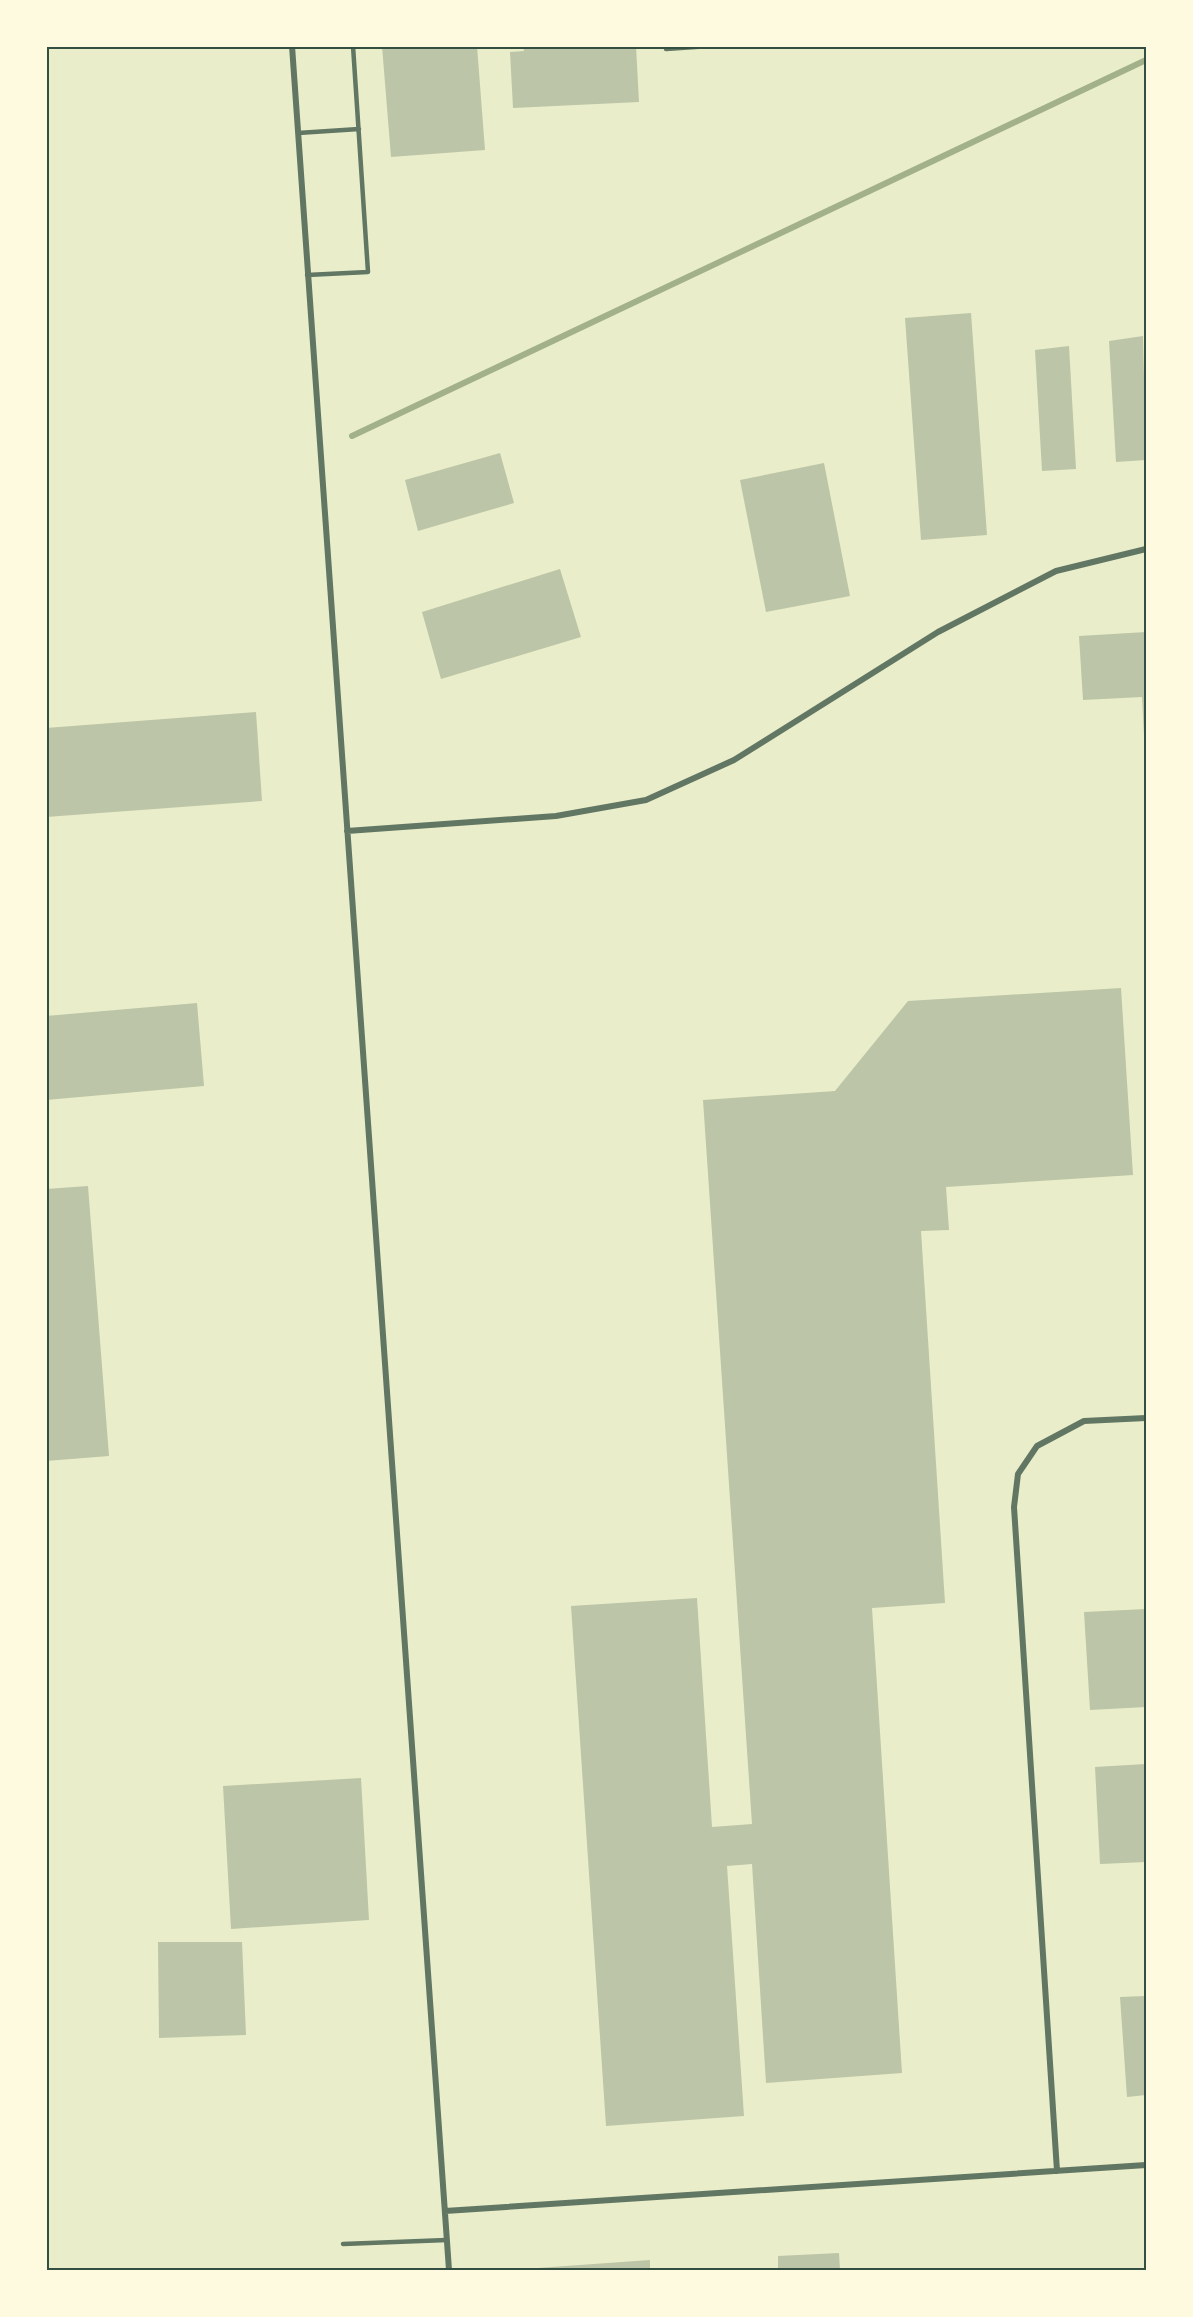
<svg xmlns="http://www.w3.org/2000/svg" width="1193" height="2317" viewBox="0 0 1193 2317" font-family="'Asap Condensed',sans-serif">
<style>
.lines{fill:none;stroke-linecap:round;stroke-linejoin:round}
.stream{stroke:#a3b18a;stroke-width:6}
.building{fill:#bcc5a7}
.service{stroke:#617663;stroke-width:4.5}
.minor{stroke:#617663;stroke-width:6}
.neatline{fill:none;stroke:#344e41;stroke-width:2}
</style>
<rect width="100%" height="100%" fill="#e9edc9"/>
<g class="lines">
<!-- stream -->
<path class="stream" d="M352 436 1146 60"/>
</g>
<!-- building -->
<path class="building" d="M382 46H477L485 150 391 157Z
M523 46H636L639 102 513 108 510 52 524 51Z
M971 313 987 535 921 540 905 318Z
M1143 336 1146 460 1116 462 1109 341Z
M1069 346 1076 469 1042 471 1035 350Z
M500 453 514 503 418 531 405 480Z
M824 463 850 596 766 612 740 480Z
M560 569 581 637 441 679 422 612Z
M1146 632V755H1145L1142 697 1083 700 1079 636Z
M256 712 262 801 46 817V728Z
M1121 988 1133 1175 946 1187 949 1230 921 1231 945 1603 872 1608 902 2073 766 2083 752 1864 727 1866 744 2116 606 2126 571 1606 697 1598 712 1827 752 1824 703 1100 835 1091 908 1001Z
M197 1003 204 1086 46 1100V1016Z
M88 1186 109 1456 46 1461V1189Z
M1146 1609V1707L1090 1710 1084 1612Z
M1146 1764V1862L1100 1864 1095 1767Z
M361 1778 369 1920 231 1929 223 1786Z
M158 1942H242L246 2035 159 2038Z
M1146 1996V2095L1127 2097 1120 1997Z
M839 2253 840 2270H778V2256Z
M650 2260V2270H538V2268Z"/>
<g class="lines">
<!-- service -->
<path class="service" d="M666 46V49L710 46
M298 133 359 129
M307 275 368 272 353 46
M343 2244 447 2240"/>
<!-- minor -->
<path class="minor" d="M292 46 449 2270
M347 831 556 816 646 800 734 760 938 632 1056 571 1146 549
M1057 2171 1014 1507 1018 1474 1037 1446 1084 1421 1146 1418
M445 2211 1146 2165"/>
</g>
<!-- border -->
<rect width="1193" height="2317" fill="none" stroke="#fefae0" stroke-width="96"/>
<rect x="48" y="48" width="1097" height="2221" class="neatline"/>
</svg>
